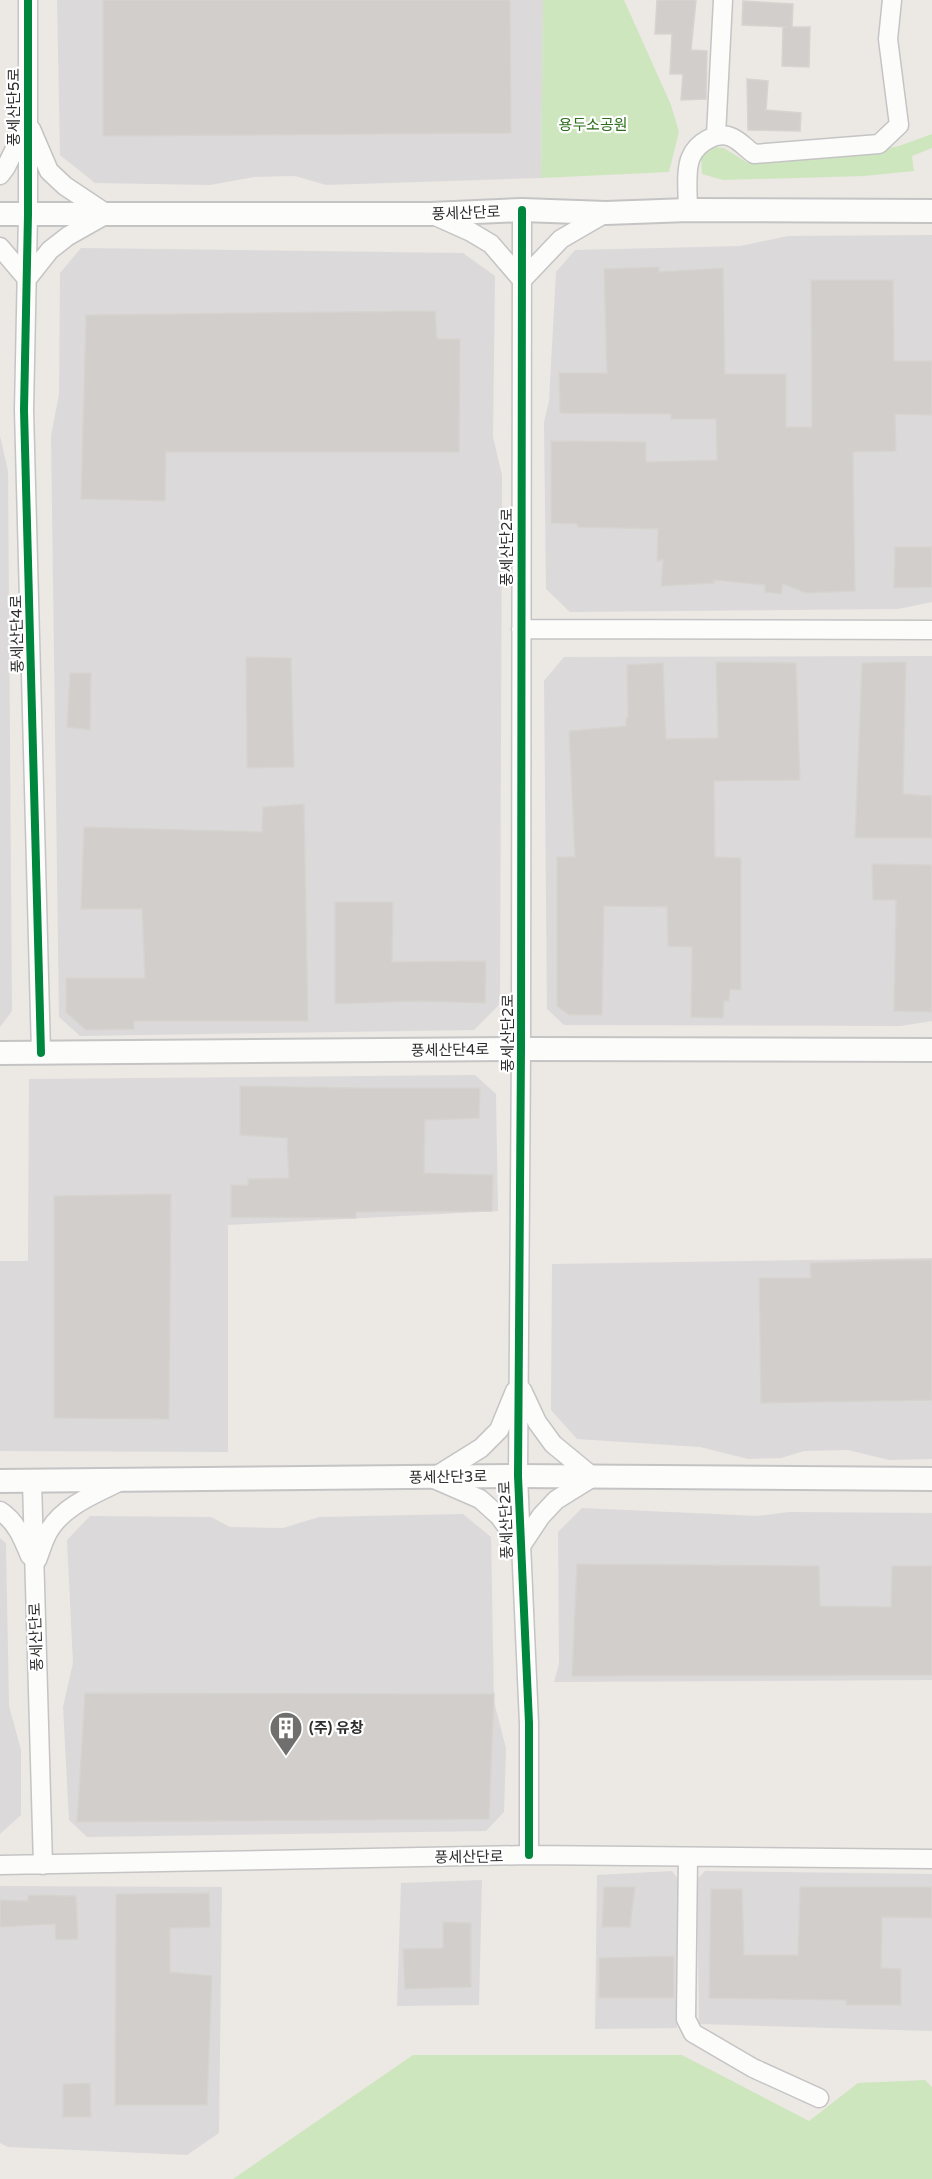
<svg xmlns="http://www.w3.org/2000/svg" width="932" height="2179" viewBox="0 0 932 2179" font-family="'Varela Round','Noto Sans KR',sans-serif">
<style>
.industrial{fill:#dcd9db}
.green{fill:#cee6be}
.building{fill:#d1cecb;stroke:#d7d4d0;stroke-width:1.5}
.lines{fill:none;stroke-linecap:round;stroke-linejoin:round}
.minor-casing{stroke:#c5c4c5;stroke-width:21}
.tertiary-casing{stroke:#c5c4c5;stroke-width:26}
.minor{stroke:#fcfcfb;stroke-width:18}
.tertiary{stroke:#fcfcfb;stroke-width:22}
.cycleway-casing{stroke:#fff;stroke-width:11}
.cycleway{stroke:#00873e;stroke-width:8}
.labels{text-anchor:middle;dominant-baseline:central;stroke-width:4.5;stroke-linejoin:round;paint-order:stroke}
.street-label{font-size:15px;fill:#2e2e2e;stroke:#fff}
.park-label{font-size:15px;fill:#2c6e1b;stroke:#fff}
.poi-label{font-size:15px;font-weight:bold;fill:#2e2e2e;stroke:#fff;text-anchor:start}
</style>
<rect width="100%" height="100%" fill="#ece8e4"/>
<!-- industrial -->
<path class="industrial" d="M57 0H543L541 178 326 185 295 176 254 177 210 185 95 183 60 155Z
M932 235V602L898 609 570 612 546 589 544 422 549 401 556 272 575 250 740 246 788 236Z
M81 248 463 253 495 276 493 437 502 475 500 1004 474 1030 80 1036 59 1017 51 436 59 394 60 273Z
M0 436 8 471 12 1011 0 1027Z
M932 656V1021L900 1026 564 1025 547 1009 544 681 564 657Z
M475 1075 496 1094 498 1211 228 1225V1452L0 1451V1261H28L29 1079Z
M932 1258V1459L889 1460 848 1450 804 1451 781 1458 748 1459 700 1447 577 1439 551 1410 552 1264Z
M582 1508 758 1516 789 1512 932 1513V1680L554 1682 559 1664 558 1532Z
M463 1514 491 1537 494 1702 506 1748 504 1812 486 1831 87 1837 69 1820 63 1707 73 1663 67 1540 90 1516 211 1517 230 1527 283 1528 319 1517Z
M0 1538 6 1543 9 1706 21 1750V1815L0 1834Z
M672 1871 679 1880 677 2028 595 2029 597 1875Z
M705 1871 932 1874V2031L699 2024 697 1879Z
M482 1880 479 2005 397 2006 401 1883Z
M0 1886 222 1887 219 2133 187 2155 8 2147 0 2143Z"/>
<!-- green -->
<path class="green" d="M543 0H624L671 105 679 132 669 172 541 178Z
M932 134V148L912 156 914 171 864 176 723 180 702 174 701 156 712 147 724 148 748 163 871 152 899 146Z
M413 2055H682L809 2121 858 2083 925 2080 932 2087V2179H233Z"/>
<!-- building -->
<path class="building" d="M103 0H510L511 133 103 136Z
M657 0H696L691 50 707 51 706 99 681 100 683 74H670L672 34H655Z
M743 1 793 4 792 27H810L809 67 782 66 783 27H788L742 25Z
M747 79 768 81 766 110 801 113 800 131 748 130Z
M659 267V272L723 268 725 374H786V427H812L811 280H893L894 361H932V415L895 414 896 451 853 452 855 591 806 593 783 584 781 594 765 592V585L714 580V583L661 586 663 560 657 561 658 529 578 527 577 524 551 523V441L646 442V462L717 460 716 419H671V414L560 413 559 373H607L604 269Z
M435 311 437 339H460L459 452H166L165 501 81 499 86 315Z
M895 547H932V587L894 588Z
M246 657 291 658 294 767 247 768Z
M716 662 796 663 800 780 714 781 715 857 741 858V990L730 989 729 1001H724L723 1018 691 1017 692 947 668 946 667 907 604 906 602 1015H569L557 1006V857H575L569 731 626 726V718H628L627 665 663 663 666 739 718 738Z
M906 662 903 794 932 796V838H855L862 663Z
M70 673H91L90 730 67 727Z
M304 804 308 1021H134V1029L86 1030 66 1012V978H145L142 909H81L84 827 262 832 263 807Z
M872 864 932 865V1012L894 1011 896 900H873Z
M335 902H393L392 962 486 961 485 1003 417 1001 335 1004Z
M240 1086 356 1088H480L479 1118 425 1120 424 1173 493 1175 492 1211 356 1212V1218L231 1217V1185H248V1179L289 1178 287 1138 240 1135Z
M171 1194 169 1419 54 1418V1196Z
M899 1260H932V1400L761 1403 759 1278H811L810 1263Z
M577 1564 819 1566 820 1606 891 1607 892 1566H932V1675L572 1676Z
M85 1693 494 1694 489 1819 77 1822Z
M604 1887H635L630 1927H602Z
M800 1887H932V1918L882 1917 881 1968 901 1969V2005H846V2000L709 1998 711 1889H742L744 1955H798Z
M209 1893 210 1927 170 1928V1972L212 1976 207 2105H115L116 1894Z
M28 1895 76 1896 78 1939 56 1940 55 1924 0 1927V1900L28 1901Z
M443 1922 471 1923V1987L405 1989 403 1949 443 1948Z
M674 1956V1998H599V1958Z
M90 2083 91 2117H63V2084Z"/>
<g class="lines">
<!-- minor casing -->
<g class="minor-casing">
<path id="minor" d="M28 0V214L24 410 41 1053
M716 135 723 0
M0 175 6 167 26 126
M522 210 521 1049 518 1476 529 1723V1855
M688 210C688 196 685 169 691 157 697 143 716 131 731 137 739 140 747 149 754 154L879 144 899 125 888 39 892 0
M433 215 471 232 491 244 522 280 561 239 606 213
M0 247 27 279 50 250 68 236 107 214 65 186 49 171 31 129
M521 629 932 630
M433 1478 481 1448 499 1430 515 1391
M434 1479 480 1499 499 1516 521 1546 541 1516 556 1500 593 1477 553 1444 537 1422 522 1390
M32 1481 43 1865
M0 1511C16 1521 23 1539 30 1556
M37 1560C41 1550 44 1538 50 1529 66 1504 98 1493 123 1480
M688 1857 686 2019 693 2033 753 2068 819 2098
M0 1865 529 1855 932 1859"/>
</g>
<!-- tertiary casing -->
<g class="tertiary-casing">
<path id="tertiary" d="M0 214H431L522 210 606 213 688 210 932 211
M0 1053 521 1049 932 1050
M0 1481 518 1476 932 1479"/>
</g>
<!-- minor -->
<use href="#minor" class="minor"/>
<!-- tertiary -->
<use href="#tertiary" class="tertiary"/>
<!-- cycleway casing -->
<g class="cycleway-casing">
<path id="cycleway" d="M28 0V214L24 410 41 1053
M522 210 521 1049 518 1476 529 1723V1855"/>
</g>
<!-- cycleway -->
<use href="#cycleway" class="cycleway"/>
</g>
<!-- icons -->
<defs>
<g id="building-pin" transform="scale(1.725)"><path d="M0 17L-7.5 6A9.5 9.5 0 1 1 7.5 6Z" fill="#706f6e" stroke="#fff"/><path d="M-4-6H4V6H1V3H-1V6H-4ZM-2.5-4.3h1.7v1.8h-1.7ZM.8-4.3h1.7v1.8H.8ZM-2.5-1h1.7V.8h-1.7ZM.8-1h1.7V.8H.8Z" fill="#fff"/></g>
</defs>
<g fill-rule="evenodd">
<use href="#building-pin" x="286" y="1728"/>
</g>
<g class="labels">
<!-- street labels -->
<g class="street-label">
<text transform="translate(14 107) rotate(-90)">풍세산단5로</text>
<text transform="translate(466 213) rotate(-2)">풍세산단로</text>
<text transform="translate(507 547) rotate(-90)">풍세산단2로</text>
<text transform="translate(17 634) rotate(-91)">풍세산단4로</text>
<text transform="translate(508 1033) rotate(-90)">풍세산단2로</text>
<text transform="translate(450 1050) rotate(-1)">풍세산단4로</text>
<text transform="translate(448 1477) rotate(-1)">풍세산단3로</text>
<text transform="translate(506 1520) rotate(-92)">풍세산단2로</text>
<text transform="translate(36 1637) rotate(-92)">풍세산단로</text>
<text transform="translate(469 1857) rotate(-1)">풍세산단로</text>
</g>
<!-- park labels -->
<g class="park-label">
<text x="593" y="125">용두소공원</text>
</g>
<!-- poi labels -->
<g class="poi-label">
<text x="309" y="1728">(주) 유창</text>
</g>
</g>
</svg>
